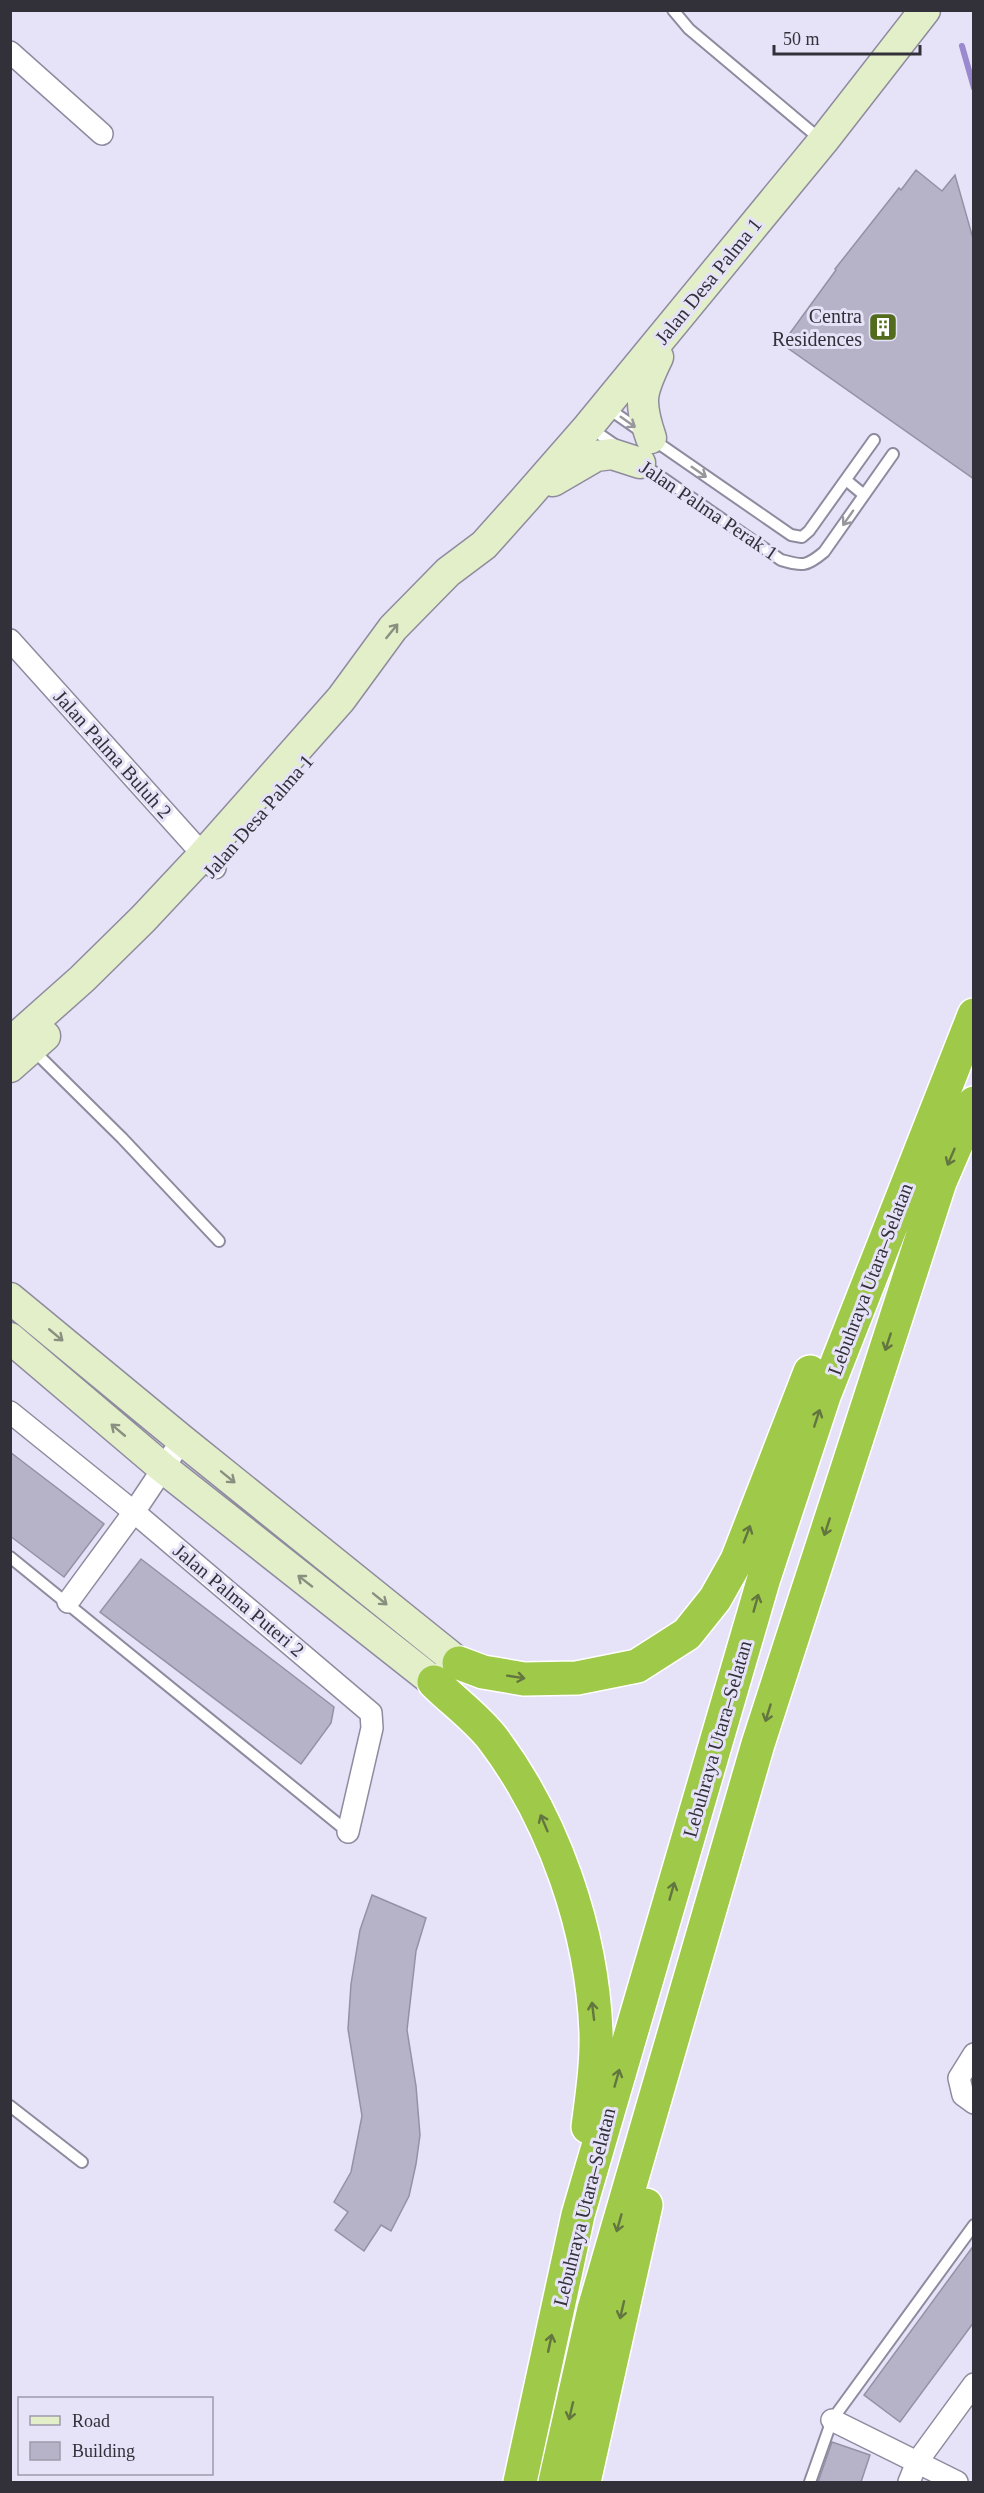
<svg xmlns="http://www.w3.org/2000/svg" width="984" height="2493" viewBox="0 0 984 2493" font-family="Georgia,serif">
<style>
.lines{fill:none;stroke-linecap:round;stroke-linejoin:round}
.stream{stroke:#9a89ce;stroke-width:6}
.building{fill:#b6b2c7;stroke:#9591a5;stroke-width:1.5}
.lane-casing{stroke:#8f8b9f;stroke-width:14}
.street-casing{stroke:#8f8b9f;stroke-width:24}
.secondary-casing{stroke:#8f8b9f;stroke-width:33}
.highway-casing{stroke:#fff;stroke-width:36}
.lane{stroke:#fff;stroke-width:10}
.street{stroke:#fff;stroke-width:21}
.secondary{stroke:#e2efc8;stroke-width:30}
.highway{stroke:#9fc948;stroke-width:33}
.oneway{stroke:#98989c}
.oneway2{stroke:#8a9080}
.oneway3{stroke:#637540}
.labels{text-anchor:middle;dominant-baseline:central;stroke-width:6;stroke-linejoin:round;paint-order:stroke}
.street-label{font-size:20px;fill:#323039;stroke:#e6e2f8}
.poi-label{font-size:20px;fill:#323039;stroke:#e6e2f8;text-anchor:end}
</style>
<rect width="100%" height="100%" fill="#e6e2f8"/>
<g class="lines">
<!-- stream -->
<path class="stream" d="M962 46 974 88"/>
</g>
<!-- building -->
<path class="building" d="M916 170 942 191 955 175 974 242V479L782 344 836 270 835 269 899 188 901 190Z
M10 1452 104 1524 64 1577 10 1536Z
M141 1559 334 1707 331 1723 301 1764 100 1612Z
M372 1895 426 1918 416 1951 407 2030 416 2086 420 2135 416 2164 409 2196 391 2231 381 2225 364 2251 335 2230 348 2212 334 2202 351 2172 362 2116 348 2029 351 1984 360 1930Z
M974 2245V2322L900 2422 864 2395Z
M832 2442 870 2455 861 2482H818Z"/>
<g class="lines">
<!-- lane casing -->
<g class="lane-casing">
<path id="lane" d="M673 10 689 29 820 139
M606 407 791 535 802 537 809 531 874 440
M589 427 618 447
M641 463 781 560C803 566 806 567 824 552L893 454
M846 480 864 495
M32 1049 122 1138 219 1241
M10 1557 348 1832
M10 2106 82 2162
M810 2482 832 2420 974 2225"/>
</g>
<!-- street casing -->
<g class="street-casing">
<path id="street" d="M10 52 102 134
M10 640 215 868
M10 1412 134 1512 371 1713 372 1728 348 1832
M68 1602 134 1512 182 1440
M974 2054 959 2078 963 2095 974 2103
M832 2420 957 2482
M909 2482 917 2462 974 2384"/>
</g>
<!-- secondary casing -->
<g class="secondary-casing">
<path id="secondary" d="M651 438C638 400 641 392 658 357
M553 481 596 456 612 454 640 463
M10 1043 82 979 143 919 203 855 341 699 393 628 448 572 484 545 526 498 588 427 823 141 925 10
M10 1067 45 1036
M10 1298 182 1440 459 1663
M10 1338 163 1468 434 1682"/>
</g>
<!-- highway casing -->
<g class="highway-casing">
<path id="highway" d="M459 1663 483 1672 524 1679 577 1678 637 1666 687 1634 715 1599 737 1560 810 1372
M434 1682C453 1701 477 1718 493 1739 554 1820 592 1930 596 2032 597 2063 592 2096 588 2127
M520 2482 578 2215 764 1578 824 1396 974 1015
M555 2482 594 2309 758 1744 940 1182 974 1103
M584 2482 646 2205"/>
</g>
<!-- lane -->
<use href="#lane" class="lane"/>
<!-- street -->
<use href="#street" class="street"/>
<!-- secondary -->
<use href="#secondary" class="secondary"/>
<!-- highway -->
<use href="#highway" class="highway"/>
</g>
<!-- one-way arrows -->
<defs><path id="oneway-shaft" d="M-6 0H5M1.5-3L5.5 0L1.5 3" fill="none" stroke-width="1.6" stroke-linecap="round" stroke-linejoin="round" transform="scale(1.5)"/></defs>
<g class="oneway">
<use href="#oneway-shaft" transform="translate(628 422) rotate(35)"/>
<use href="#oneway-shaft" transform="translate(699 472) rotate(35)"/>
<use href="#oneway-shaft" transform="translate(848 518) rotate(125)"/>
</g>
<g class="oneway2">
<use href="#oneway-shaft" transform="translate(392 631) rotate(-51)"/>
<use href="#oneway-shaft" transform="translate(56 1335) rotate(40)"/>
<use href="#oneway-shaft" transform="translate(118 1430) rotate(-140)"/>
<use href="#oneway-shaft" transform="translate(228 1477) rotate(39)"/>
<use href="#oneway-shaft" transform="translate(305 1581) rotate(-142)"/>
<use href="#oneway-shaft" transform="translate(380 1599) rotate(39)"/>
</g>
<g class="oneway3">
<use href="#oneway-shaft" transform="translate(951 1157) rotate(113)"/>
<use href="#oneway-shaft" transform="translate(888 1342) rotate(108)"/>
<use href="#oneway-shaft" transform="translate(817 1418) rotate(-72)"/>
<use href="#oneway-shaft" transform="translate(827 1527) rotate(108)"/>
<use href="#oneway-shaft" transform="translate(747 1534) rotate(-69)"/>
<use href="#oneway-shaft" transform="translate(756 1603) rotate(-74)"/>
<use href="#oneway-shaft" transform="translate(516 1677) rotate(9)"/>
<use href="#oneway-shaft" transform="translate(768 1713) rotate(107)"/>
<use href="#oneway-shaft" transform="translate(544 1823) rotate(-113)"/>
<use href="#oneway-shaft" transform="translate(672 1891) rotate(-74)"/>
<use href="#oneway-shaft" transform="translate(593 2011) rotate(-97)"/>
<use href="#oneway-shaft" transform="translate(617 2078) rotate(-74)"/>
<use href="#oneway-shaft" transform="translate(619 2223) rotate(106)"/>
<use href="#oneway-shaft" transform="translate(622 2310) rotate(103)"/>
<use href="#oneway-shaft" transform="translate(550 2343) rotate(-78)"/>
<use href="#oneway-shaft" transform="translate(571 2411) rotate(103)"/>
</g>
<!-- icons -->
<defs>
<g id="building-square" transform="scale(1.5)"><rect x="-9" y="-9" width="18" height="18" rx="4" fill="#526b1c" stroke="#e6e2f8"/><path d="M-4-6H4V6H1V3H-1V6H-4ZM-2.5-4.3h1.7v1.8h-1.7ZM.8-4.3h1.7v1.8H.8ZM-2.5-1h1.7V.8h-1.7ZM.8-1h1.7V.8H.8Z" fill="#fff"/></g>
</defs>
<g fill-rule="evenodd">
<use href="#building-square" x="883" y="327"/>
</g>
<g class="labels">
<!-- street labels -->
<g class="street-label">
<text transform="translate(708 281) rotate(-51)">Jalan Desa Palma 1</text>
<text transform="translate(709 510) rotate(34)">Jalan Palma Perak 1</text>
<text transform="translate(113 754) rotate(48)">Jalan Palma Buluh 2</text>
<text transform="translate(258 816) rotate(-49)">Jalan Desa Palma 1</text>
<text transform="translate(870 1279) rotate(-69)">Lebuhraya Utara–Selatan</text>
<text transform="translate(239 1600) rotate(40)">Jalan Palma Puteri 2</text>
<text transform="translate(717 1739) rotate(-74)">Lebuhraya Utara–Selatan</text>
<text transform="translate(584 2207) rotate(-76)">Lebuhraya Utara–Selatan</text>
</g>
<!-- poi labels -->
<g class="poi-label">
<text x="862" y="316">Centra<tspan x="862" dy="23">Residences</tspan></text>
</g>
</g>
<!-- border -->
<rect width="984" height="2493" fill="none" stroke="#323039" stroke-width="24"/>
<!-- legend -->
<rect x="18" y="2397" width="195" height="78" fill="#e6e2f8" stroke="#9e9bac" stroke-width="1.5"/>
<rect x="30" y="2416" width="30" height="9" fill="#e2efc8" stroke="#9e9bac" stroke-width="1.5"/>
<text x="72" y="2427" font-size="18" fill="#323039">Road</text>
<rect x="30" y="2442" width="30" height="18" fill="#b6b2c7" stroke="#9e9bac" stroke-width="1.5"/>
<text x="72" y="2457" font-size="18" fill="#323039">Building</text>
<!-- scale -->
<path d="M774 45v9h146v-9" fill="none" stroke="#323039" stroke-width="3"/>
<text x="783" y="45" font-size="18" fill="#323039" stroke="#e6e2f8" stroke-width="4.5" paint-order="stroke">50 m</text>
</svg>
